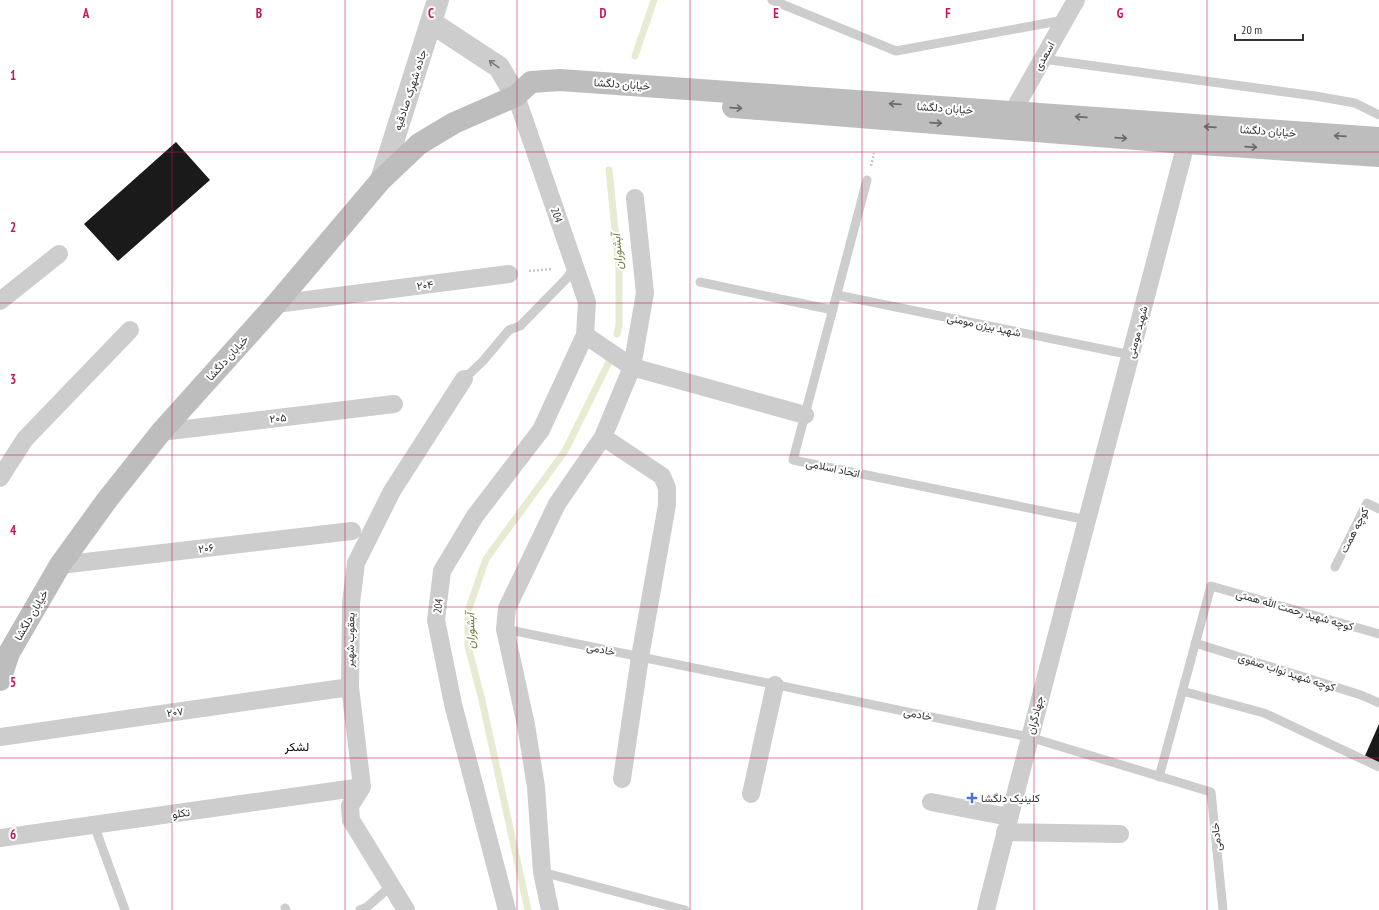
<svg xmlns="http://www.w3.org/2000/svg" width="1379" height="910" viewBox="0 0 1379 910" font-family="'PT Sans Narrow',Vazirmatn,sans-serif">
<style>
.lines{fill:none;stroke-linecap:round;stroke-linejoin:round}
.stream{stroke:#e7ebd2;stroke-width:7}
.building{fill:#1a1a1a}
.path{stroke:#c7c7c7;stroke-width:2.5;stroke-dasharray:2 2;stroke-linecap:butt}
.service{stroke:#cdcdcd;stroke-width:9}
.minor{stroke:#cdcdcd;stroke-width:18}
.tertiary{stroke:#cdcdcd;stroke-width:22}
.secondary{stroke:#bdbdbd;stroke-width:22}
.oneway{stroke:#787878}
.oneway2{stroke:#6a6a6a}
.grid{fill:none;stroke:#c2185b;stroke-width:1;stroke-opacity:0.55}
.poi-dot{fill:#4976d5;stroke:#fff;stroke-width:1.5}
.labels{text-anchor:middle;dominant-baseline:central;stroke-width:4;stroke-linejoin:round;paint-order:stroke}
.street-label{font-size:11px;fill:#333;stroke:#fff}
.poi-label{font-size:11px;fill:#333;stroke:#fff;text-anchor:start}
.water-label{font-size:12px;font-style:italic;fill:#737b3f;stroke:#fff}
.neighbourhood-label{font-size:12px;fill:#000;stroke:#fff}
.grid-label{font-size:13px;text-anchor:middle;font-weight:bold;fill:#c2185b;stroke:#fff;stroke-width:4;stroke-linejoin:round;paint-order:stroke}
</style>
<rect width="100%" height="100%" fill="#fff"/>
<g class="lines">
<!-- stream -->
<path class="stream" d="M635 56 654 0
M609 170 619 269V326L617 334
M528 910 481 696 468 646V611L486 559 565 451 610 360"/>
</g>
<!-- building -->
<path class="building" d="M176 142 210 180 118 261 84 224Z
M1379 724V765L1364 758Z"/>
<g class="lines">
<!-- path -->
<path class="path" d="M871 166 874 153
M529 271 552 269"/>
<!-- service -->
<path class="service" d="M772 0 896 51 1064 20
M1043 59 1315 96 1355 103 1379 115
M867 180 793 460 1087 520
M700 282 833 310
M837 295 1131 355
M464 379 483 361 509 330 520 326 567 278 575 266
M1335 567 1367 503 1379 509
M505 629 1029 737 1211 792 1223 910
M1195 643 1361 695 1379 703
M1182 691 1264 713 1379 767
M1159 777 1211 586 1379 634
M94 825 125 910
M542 872 685 910
M285 908 286 910
M360 910 367 907 391 886"/>
<!-- minor -->
<path class="minor" d="M1012 113 1076 0
M0 301 59 254
M276 304 509 274
M585 335 632 367 805 415
M161 432 394 404
M603 437 662 476 667 488V505L640 657 622 779
M0 478 25 439 130 330
M60 565 352 531
M0 737 350 687
M751 794 775 685
M931 802 1009 817
M1005 832 1120 834
M0 838 362 787
M406 910 351 820 350 806 362 787 350 687 351 603 356 563 392 491 464 379
M507 910 453 704 436 620 442 571 475 516 541 430 585 335 587 302 516 96
M550 910 542 872 536 787 526 725 505 629 507 608 557 504 603 437 632 367 645 293 635 198
M986 910C1050 654 1120 399 1186 143"/>
<!-- tertiary -->
<path class="tertiary" d="M432 23 499 67 516 96
M381 180 438 0"/>
<!-- secondary -->
<path class="secondary" d="M733 107 1186 143 1379 156
M0 680 9 653 60 565 107 500 161 432 276 304 381 180 419 144 454 123 516 96 531 82 560 80 1379 138"/>
</g>
<!-- one-way arrows -->
<defs><path id="oneway-shaft" d="M-6 0H5M1.5-3L5.5 0L1.5 3" fill="none" stroke-width="1.6" stroke-linecap="round" stroke-linejoin="round"/></defs>
<use class="oneway" href="#oneway-shaft" transform="translate(494 64) rotate(-144)"/>
<g class="oneway2">
<use href="#oneway-shaft" transform="translate(895 104) rotate(-176)"/>
<use href="#oneway-shaft" transform="translate(736 108) rotate(4)"/>
<use href="#oneway-shaft" transform="translate(1081 117) rotate(-176)"/>
<use href="#oneway-shaft" transform="translate(936 123) rotate(4)"/>
<use href="#oneway-shaft" transform="translate(1210 127) rotate(-176)"/>
<use href="#oneway-shaft" transform="translate(1340 136) rotate(-176)"/>
<use href="#oneway-shaft" transform="translate(1121 138) rotate(4)"/>
<use href="#oneway-shaft" transform="translate(1251 147) rotate(4)"/>
</g>
<!-- grid -->
<path class="grid" d="M172 0V910M345 0V910M517 0V910M690 0V910M862 0V910M1034 0V910M1207 0V910M0 152H1379M0 303H1379M0 455H1379M0 607H1379M0 758H1379"/>
<!-- markers -->
<path class="poi-dot" d="M970 792h4v4h4v4h-4v4h-4v-4h-4v-4h4z"/>
<g class="labels">
<!-- street labels -->
<g class="street-label">
<text transform="translate(1044 56) rotate(-61)">اسعدی</text>
<text transform="translate(622 84) rotate(4)">خیابان دلگشا</text>
<text transform="translate(410 90) rotate(-72)">جاده شهرک صادقیه</text>
<text transform="translate(945 108) rotate(4)">خیابان دلگشا</text>
<text transform="translate(1268 131) rotate(4)">خیابان دلگشا</text>
<text transform="translate(557 215) rotate(71)">204</text>
<text transform="translate(425 285) rotate(-7)">۲۰۴</text>
<text transform="translate(984 325) rotate(12)">شهید بیژن مومنی</text>
<text transform="translate(1137 332) rotate(-75)">شهید مومنی</text>
<text transform="translate(227 358) rotate(-48)">خیابان دلگشا</text>
<text transform="translate(278 418) rotate(-7)">۲۰۵</text>
<text transform="translate(833 468) rotate(12)">اتحاد اسلامی</text>
<text transform="translate(1354 530) rotate(-62)">کوچه همت</text>
<text transform="translate(206 548) rotate(-7)">۲۰۶</text>
<text transform="translate(438 606) rotate(-83)">204</text>
<text transform="translate(1295 610) rotate(16)">کوچه شهید رحمت الله همتی</text>
<text transform="translate(31 615) rotate(-60)">خیابان دلگشا</text>
<text transform="translate(350 640) rotate(-89)">یعقوب شهیر</text>
<text transform="translate(601 649) rotate(12)">خادمی</text>
<text transform="translate(1287 672) rotate(18)">کوچه شهید نواب صفوی</text>
<text transform="translate(175 712) rotate(-8)">۲۰۷</text>
<text transform="translate(918 714) rotate(12)">خادمی</text>
<text transform="translate(1035 715) rotate(-75)">جهادگران</text>
<text transform="translate(181 813) rotate(-8)">تکلو</text>
<text transform="translate(1216 837) rotate(-96)">خادمی</text>
</g>
<!-- poi labels -->
<g class="poi-label">
<text x="981" y="798">کلینیک دلگشا</text>
</g>
<!-- water labels -->
<g class="water-label">
<text transform="translate(617 252) rotate(-95)">آبشوران</text>
<text transform="translate(470 631) rotate(-91)">آبشوران</text>
</g>
<!-- neighbourhood labels -->
<g class="neighbourhood-label">
<text x="297" y="746">لشکر</text>
</g>
</g>
<g class="grid-label">
<text x="86" y="18">A</text>
<text x="259" y="18">B</text>
<text x="431" y="18">C</text>
<text x="603" y="18">D</text>
<text x="776" y="18">E</text>
<text x="948" y="18">F</text>
<text x="1120" y="18">G</text>
<text x="13" y="80">1</text>
<text x="13" y="232">2</text>
<text x="13" y="384">3</text>
<text x="13" y="535">4</text>
<text x="13" y="687">5</text>
<text x="13" y="839">6</text>
</g>
<!-- scale -->
<path d="M1235 34v6h68v-6" fill="none" stroke="#333333" stroke-width="2"/>
<text x="1241" y="34" font-size="12" fill="#333333" stroke="#ffffff" stroke-width="3" paint-order="stroke">20 m</text>
</svg>
